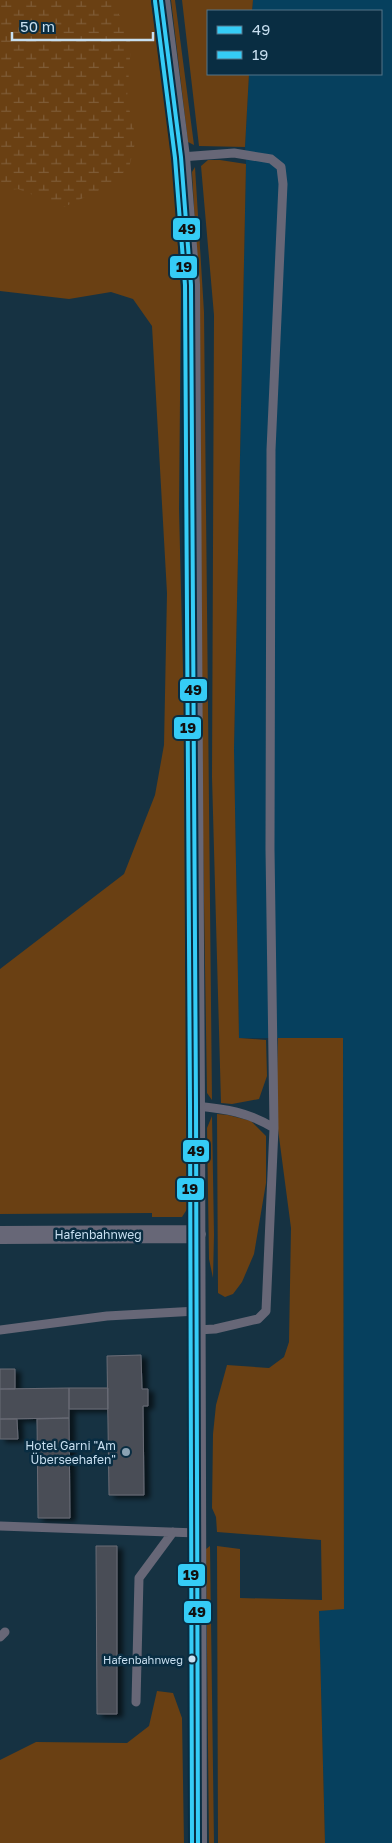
<svg xmlns="http://www.w3.org/2000/svg" width="392" height="1843" viewBox="0 0 392 1843" font-family="'Golos Text',sans-serif">
<style>
.built{fill:#06405e}
.green{fill:#6a4013}
.wetland{fill:url(#wetland-marsh)}
.building{fill:#4a4d57;stroke:#686b75;filter:url(#shadow)}
.lines{fill:none;stroke-linecap:round;stroke-linejoin:round}
.service{stroke:#676777;stroke-width:9}
.minor{stroke:#676777;stroke-width:18}
.bus-1-casing{stroke:#092d42;stroke-width:8}
.bus-2-casing{stroke:#092d42;stroke-width:8}
.bus-1{stroke:#35ccf6;stroke-width:4}
.bus-2{stroke:#35ccf6;stroke-width:4}
.poi-dot{fill:#8aa2b3;stroke:#092d42;stroke-width:2}
.bus-dot{fill:#c8dff0;stroke:#092d42;stroke-width:2}
.labels{text-anchor:middle;dominant-baseline:central;stroke-width:5;stroke-linejoin:round;paint-order:stroke}
.bus-label{font-size:11px;fill:#c8dff0;stroke:#092d42;text-anchor:end}
.street-label{font-size:12px;fill:#c8dff0;stroke:#092d42}
.poi-label{font-size:12px;fill:#c8dff0;stroke:#092d42;text-anchor:end}
.line-badge{stroke:#092d42;stroke-width:2}
.pale-badge-label{font-size:14px;text-anchor:middle;font-weight:bold;fill:#111}
</style>
<defs>
<pattern id="wetland-marsh" width="20" height="14" patternUnits="userSpaceOnUse" patternTransform="scale(1.25)"><rect width="20" height="14" fill="#6a4013"/><path d="M1 5h8M5 5V1M11 12h8M15 12V8" fill="none" stroke="#7e5b36"/></pattern>
<filter id="shadow"><feDropShadow dx="5.5" dy="3" stdDeviation="2.5" flood-color="#0009"/></filter>
</defs>
<rect width="100%" height="100%" fill="#163242"/>
<!-- built -->
<path class="built" d="M253 0H392V1843H325L319 1611 344 1608 343 1038H239L234 749 246 164 245 147 249 74H381V11H252Z"/>
<!-- green -->
<path class="green" d="M0 0H151L163 84 173 172 181 291 179 509 186 794 185 966 189 1050V1206L182 1217H152V1213L0 1214V969L124 874 155 795 164 745 167 593 152 326 133 299 111 292 69 299 0 291Z
M171 0H175L194 145 188 142Z
M182 0H253L252 11H208V74H249L245 147 199 146Z
M208 160H220L246 164 234 749 239 1038 266 1040 267 1076 259 1099 232 1104 221 1103 212 777 214 315 201 166Z
M195 167 204 312 212 1100 207 1093 202 774 200 313 192 172Z
M278 1038H343L344 1609 319 1611 325 1843H218L217 1546 240 1549V1598L322 1600 321 1540 217 1532 216 1517 212 1508 213 1434 216 1405 227 1365 269 1368 284 1357 289 1342 291 1228 276 1114Z
M217 1114 228 1115 251 1121 266 1136V1183L254 1254 242 1282 233 1294 225 1297 218 1293Z
M212 1116 214 1235 213 1278 209 1259 207 1128Z
M210 1546 214 1843H209L206 1549Z
M157 1691 173 1693 182 1718 184 1843H0V1760L36 1742 127 1743 149 1726Z"/>
<!-- wetland -->
<path class="wetland" d="M0 0H109L122 19 131 44 127 99 136 139 129 168 104 188 64 207 18 189 0 191Z"/>
<!-- building -->
<path class="building" d="M141 1355 142 1389H148V1406H143L144 1495H109L107 1356Z
M0 1369H15V1389H0Z
M69 1388V1418L0 1419V1389Z
M69 1388H108V1409H69Z
M69 1418 70 1518H38L37 1419Z
M0 1419H17L18 1439H0Z
M96 1546H117V1714H97Z"/>
<g class="lines">
<!-- service -->
<path class="service" d="M181 157 234 153 271 159 281 167 283 184 271 450 270 849 274 1128
M196 1106C226 1109 248 1112 274 1128L266 1311 258 1319 215 1329 197 1330
M0 1330 107 1316 197 1311
M0 1526 197 1533
M0 1637 5 1632
M136 1702 139 1578 173 1532"/>
<!-- minor -->
<path class="minor" d="M161 0 181 157 191 285 196 1106 198 1843
M0 1235 197 1234"/>
<!-- bus-1 casing -->
<g class="bus-1-casing">
<path id="bus-1" d="M161 0 181 157 191 285 196 1106 198 1843"/>
</g>
<!-- bus-2 casing -->
<g class="bus-2-casing">
<path id="bus-2" d="M155 1 175 158 185 285 190 1106 192 1843"/>
</g>
<!-- bus-1 -->
<use href="#bus-1" class="bus-1"/>
<!-- bus-2 -->
<use href="#bus-2" class="bus-2"/>
</g>
<!-- markers -->
<circle class="poi-dot" cx="126" cy="1452" r="5"/>
<circle class="bus-dot" cx="192" cy="1659" r="4.5"/>
<g class="labels">
<!-- bus labels -->
<g class="bus-label">
<text x="183" y="1659">Hafenbahnweg</text>
</g>
<!-- street labels -->
<g class="street-label">
<text x="98" y="1234">Hafenbahnweg</text>
</g>
<!-- poi labels -->
<g class="poi-label">
<text x="116" y="1445">Hotel Garni "Am<tspan x="116" dy="14">Überseehafen"</tspan></text>
</g>
</g>
<g class="line-badge">
<rect x="172" y="217" width="29" height="24" rx="5" fill="#35ccf6"/>
<rect x="169" y="255" width="29" height="24" rx="5" fill="#35ccf6"/>
<rect x="179" y="678" width="29" height="24" rx="5" fill="#35ccf6"/>
<rect x="173" y="716" width="29" height="24" rx="5" fill="#35ccf6"/>
<rect x="182" y="1139" width="28" height="24" rx="5" fill="#35ccf6"/>
<rect x="176" y="1177" width="29" height="24" rx="5" fill="#35ccf6"/>
<rect x="177" y="1563" width="29" height="24" rx="5" fill="#35ccf6"/>
<rect x="183" y="1600" width="29" height="24" rx="5" fill="#35ccf6"/>
</g>
<g class="pale-badge-label">
<text x="187" y="234">49</text>
<text x="184" y="272">19</text>
<text x="193" y="695">49</text>
<text x="188" y="733">19</text>
<text x="196" y="1156">49</text>
<text x="190" y="1194">19</text>
<text x="191" y="1580">19</text>
<text x="197" y="1617">49</text>
</g>
<!-- legend -->
<rect x="207" y="10" width="175" height="65" fill="#092d42" stroke="#557488"/>
<rect x="217" y="26" width="25" height="8" fill="#35ccf6" stroke="#557488"/>
<text x="252" y="35" font-size="15" fill="#c8dff0">49</text>
<rect x="217" y="51" width="25" height="8" fill="#35ccf6" stroke="#557488"/>
<text x="252" y="60" font-size="15" fill="#c8dff0">19</text>
<!-- scale -->
<path d="M12 32v8h141v-8" fill="none" stroke="#c8dff0" stroke-width="2.5"/>
<text x="20" y="32" font-size="15" fill="#c8dff0" stroke="#092d42" stroke-width="4" paint-order="stroke">50 m</text>
</svg>
